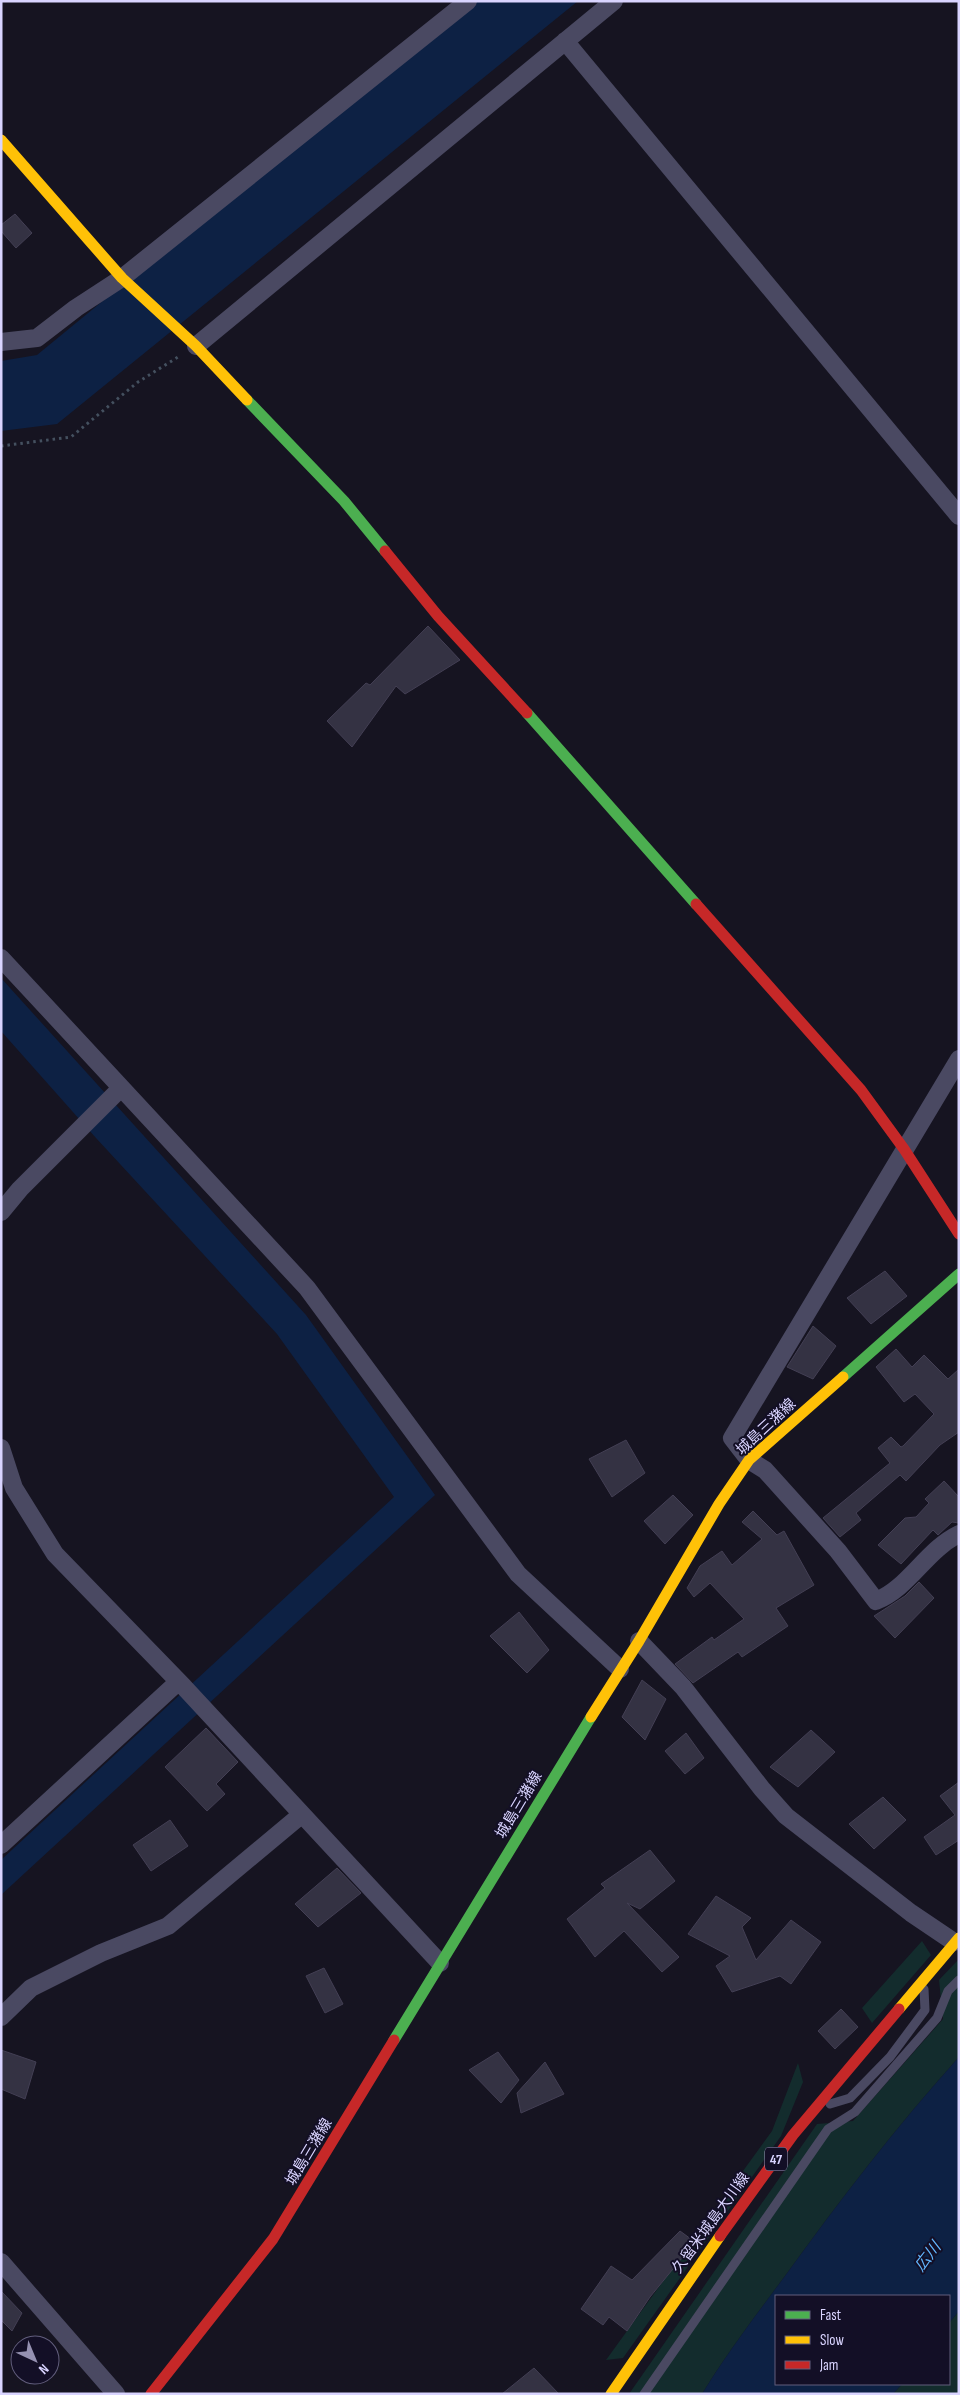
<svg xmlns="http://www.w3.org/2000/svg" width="960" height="2395" viewBox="0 0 960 2395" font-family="'Sofia Sans Condensed','Noto Sans JP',sans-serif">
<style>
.green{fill:#132c2d}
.water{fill:#0d2144}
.building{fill:#343243;stroke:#433f54}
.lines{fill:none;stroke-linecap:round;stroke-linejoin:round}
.path{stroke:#44505f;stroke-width:3;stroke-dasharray:2.5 4;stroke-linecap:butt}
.lane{stroke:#4a4962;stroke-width:9}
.street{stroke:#4a4962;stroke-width:18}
.fast{stroke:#4caf50;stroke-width:11}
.slow{stroke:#ffc107;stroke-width:11}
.jam{stroke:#c62828;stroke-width:11}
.labels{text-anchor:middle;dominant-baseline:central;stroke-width:4;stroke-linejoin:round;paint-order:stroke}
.shield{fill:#130f26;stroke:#9e99be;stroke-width:1}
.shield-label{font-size:14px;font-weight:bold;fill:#d9d4ff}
.street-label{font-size:15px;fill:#d9d4ff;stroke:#130f26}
.water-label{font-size:16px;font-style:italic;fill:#62b6ff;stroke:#130f26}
</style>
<rect width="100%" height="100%" fill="#161421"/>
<!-- green -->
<path class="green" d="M922 1941 931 1955 872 2023 862 2008Z
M959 1959V2057C896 2127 840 2200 785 2276 756 2315 727 2353 702 2394H629L817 2124 853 2121 943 2019 939 1980Z
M798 2063 803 2082 781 2136 623 2358 606 2360 772 2131Z
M959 2311V2394H893L902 2384H949V2323Z"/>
<!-- water -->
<path class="water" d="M468 1H578L57 424 1 431V361L37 355Z
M1 978 306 1315 435 1495 1 1895V1860L394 1497 277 1334 96 1138 1 1031Z
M959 2057V2311L949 2323V2296H776V2384H902L893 2394H702C727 2353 756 2315 785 2276 840 2200 896 2127 959 2057Z"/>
<!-- building -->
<path class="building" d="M15 214 32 233 16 248 1 231V225Z
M428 626 460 660 405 694 396 686 352 747 327 721 366 683 370 685Z
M885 1271 907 1296 871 1324 847 1298Z
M813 1326 836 1346 813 1379 787 1367Z
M896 1349 912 1367 924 1355 948 1379 959 1369V1432L940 1445 906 1481 900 1475 856 1513 861 1520 840 1537 823 1518 890 1463 878 1448 891 1437 901 1447 903 1446 934 1414 915 1394 904 1402 876 1367Z
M626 1440 645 1473 612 1497 589 1459Z
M944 1481 959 1497V1523L952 1522 938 1535 933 1530 901 1564 878 1545 905 1518 916 1517 929 1503 925 1499Z
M673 1495 693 1515 665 1544 644 1521Z
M753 1511 777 1535 784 1531 814 1585 776 1608 788 1626 742 1657 738 1652 693 1683 675 1664 712 1637 714 1640 744 1619 710 1583 694 1597 687 1588 700 1566 722 1551 732 1565 762 1539 742 1522Z
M919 1582 934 1598 895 1638 874 1616 905 1596Z
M519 1612 549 1650 527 1673 490 1636Z
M642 1680 666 1699 645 1740 622 1717Z
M206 1728 238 1762 216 1784 225 1794 207 1811 165 1767Z
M811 1730 835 1752 798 1787 770 1767Z
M686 1733 704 1758 685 1774 665 1751Z
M959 1782V1840L936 1855 924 1837 955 1815 940 1796Z
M883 1797 906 1820 874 1849 849 1824Z
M170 1820 188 1846 151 1871 133 1845Z
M650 1850 675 1881 640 1909 627 1903 679 1957 662 1972 624 1931 595 1957 567 1919 605 1888 601 1884Z
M337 1868 361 1893 318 1927 295 1904Z
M716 1896 751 1918 742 1927 756 1960 791 1920 821 1942 791 1984 780 1976 732 1992 716 1966 730 1956 688 1934Z
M324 1968 343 2004 325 2013 306 1976Z
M841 2009 858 2027 835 2049 818 2031Z
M1 2050 36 2062 25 2099 1 2089Z
M498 2052 519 2080 501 2103 469 2070Z
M545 2062 564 2094 521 2113 517 2093Z
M680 2231 695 2242 650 2297 627 2331 609 2317 603 2325 581 2309 611 2266 632 2280Z
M1 2291 22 2313 12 2331 1 2320Z
M534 2368 559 2394H502Z"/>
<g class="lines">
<!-- path -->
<path class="path" d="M1 446 71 437 138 382 178 357"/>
<!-- lane -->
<path class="lane" d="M830 2104 850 2098 890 2057 925 2010 924 1989
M644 2394 828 2129 855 2112 937 2018 948 1991 959 1980"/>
<!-- street -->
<path class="street" d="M565 41 959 516
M1 342 37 338 76 308 122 278 468 1
M196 346 614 1
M1 958 307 1288 518 1574 620 1669
M959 1059 732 1438 749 1460 765 1470 838 1551 876 1601C909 1588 926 1550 959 1534
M1 1212 20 1189 121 1088
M1 1448 14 1488 55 1554 184 1687 440 1963
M639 1641 683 1687 762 1789 786 1816 911 1913 954 1942
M1 1845 178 1682
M1 2017 31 1988 101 1953 168 1926 301 1815
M1 2262 116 2394"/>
<!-- fast -->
<path class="fast" d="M247 400 344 501 385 551
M527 713 696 904
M843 1377 959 1274
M394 2040 591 1717"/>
<!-- slow -->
<path class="slow" d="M1 140 122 278 196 346 247 400
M591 1717 639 1641 719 1504 749 1460 843 1377
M899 2009 959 1938
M611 2394 720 2236"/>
<!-- jam -->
<path class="jam" d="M385 551 438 616 527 713
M696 904 861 1090 904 1149 959 1234
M720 2236 793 2135 899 2009
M151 2394 273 2239 394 2040"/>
</g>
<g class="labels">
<!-- shield labels -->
<rect class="shield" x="765" y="2147.5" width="22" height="23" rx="4"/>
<g class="shield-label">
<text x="776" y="2159">47</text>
</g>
<!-- street labels -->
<g class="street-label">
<text transform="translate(766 1427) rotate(-43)">城島三潴線</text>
<text transform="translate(519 1805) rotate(-59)">城島三潴線</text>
<text transform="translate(309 2152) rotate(-59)">城島三潴線</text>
<text transform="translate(711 2223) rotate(-54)">久留米城島大川線</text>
</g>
<!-- water labels -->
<g class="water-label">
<text transform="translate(928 2257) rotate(-52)">広川</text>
</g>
</g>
<!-- border -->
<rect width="960" height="2395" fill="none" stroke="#d9d4ff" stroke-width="5"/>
<!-- legend -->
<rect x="775" y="2295" width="175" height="90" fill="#130f26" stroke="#625e7d"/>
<rect x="785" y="2311" width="25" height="8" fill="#4caf50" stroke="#625e7d"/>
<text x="820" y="2320" font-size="15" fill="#d9d4ff">Fast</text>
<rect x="785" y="2336" width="25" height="8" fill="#ffc107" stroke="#625e7d"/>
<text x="820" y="2345" font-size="15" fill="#d9d4ff">Slow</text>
<rect x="785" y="2361" width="25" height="8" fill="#c62828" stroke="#625e7d"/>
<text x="820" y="2370" font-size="15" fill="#d9d4ff">Jam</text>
<!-- north arrow -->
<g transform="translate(35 2360) rotate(136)"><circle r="24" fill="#130f26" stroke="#625e7d"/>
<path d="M0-4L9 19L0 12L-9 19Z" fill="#9591b1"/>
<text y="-8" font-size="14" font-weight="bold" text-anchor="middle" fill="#d9d4ff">N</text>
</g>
</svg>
